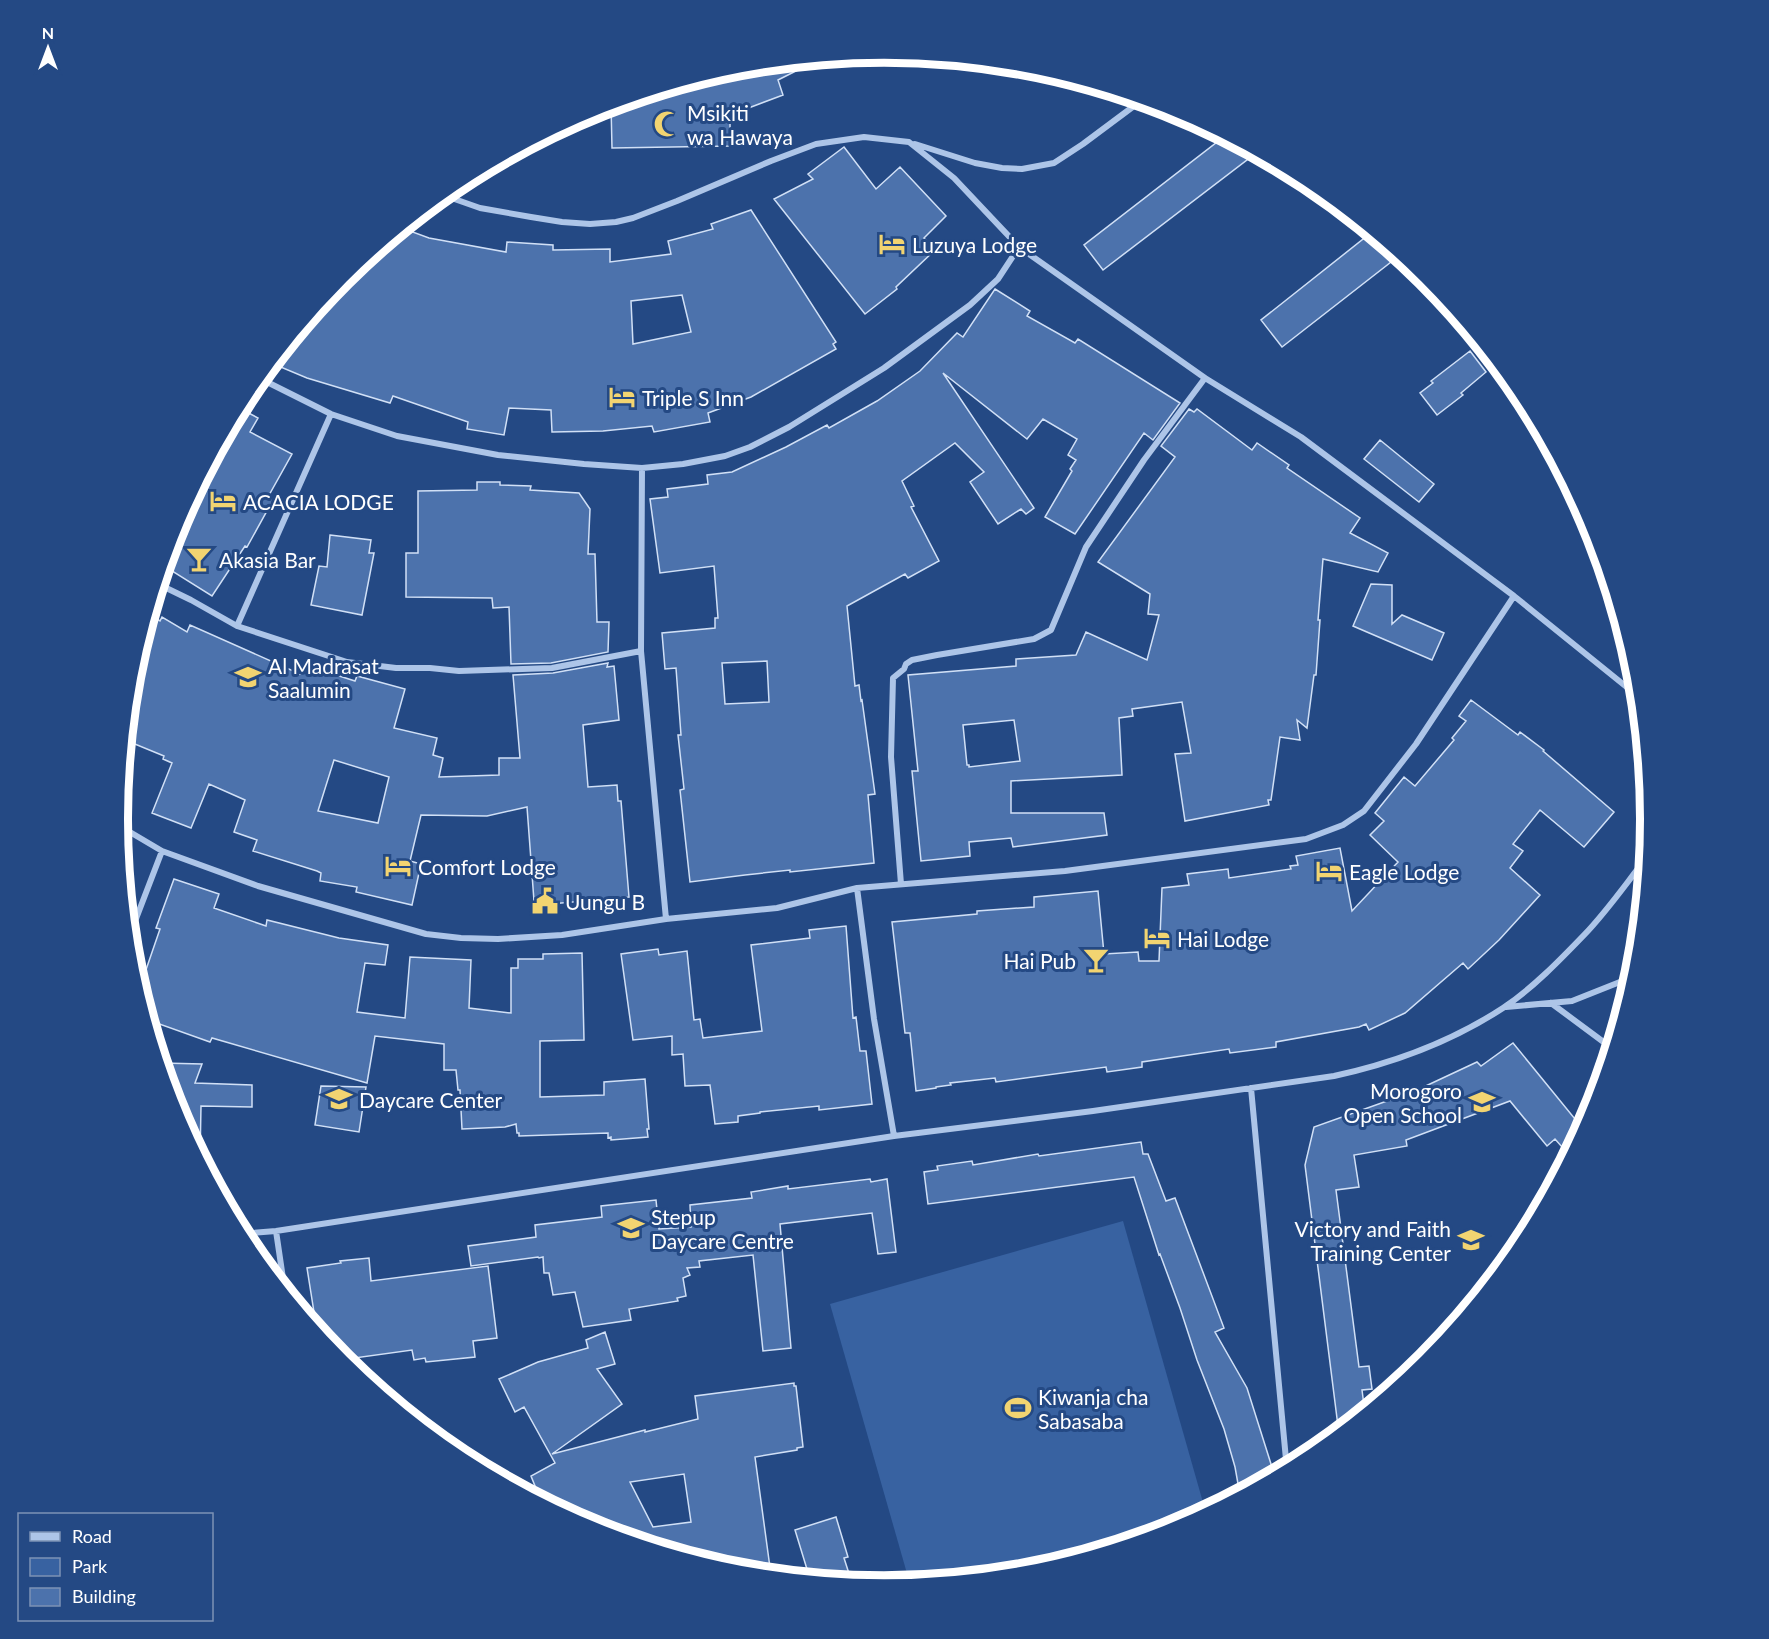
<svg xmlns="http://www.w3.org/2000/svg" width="1769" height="1639" viewBox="0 0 1769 1639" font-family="Lato,sans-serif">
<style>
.green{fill:#3862a1}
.building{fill:#4c72ac;stroke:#d1e0f6;stroke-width:1.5;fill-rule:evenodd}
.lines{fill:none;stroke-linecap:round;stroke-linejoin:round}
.minor{stroke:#adc5e8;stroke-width:6}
.labels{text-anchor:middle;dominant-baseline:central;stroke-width:6;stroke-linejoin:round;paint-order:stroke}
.poi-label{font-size:21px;fill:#fff;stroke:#244984;text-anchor:start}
.rim{fill:none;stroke:#fff;stroke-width:8}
</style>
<rect width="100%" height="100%" fill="#244984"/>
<!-- green -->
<path class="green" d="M1123 1221 1206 1513 1178 1528 1034 1572 910 1584 830 1304Z"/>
<!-- building -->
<path class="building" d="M815 59 816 61 778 80 783 95 730 115V146L612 148 611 105 727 70 728 75 753 65Z
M1225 136 1256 153 1103 270 1084 245Z
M844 147 876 189 900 167 946 216 924 238 935 250 896 287 897 289 865 314 774 199 813 179 808 174Z
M751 210 836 342 833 344 836 349 751 397 708 413 710 422 654 432 652 426 603 431 552 432 551 410 509 408 504 435 467 429 468 422 393 396 390 403 307 378 271 363 342 277 402 228 429 238 506 252 507 242 553 245V250L610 249V262L671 254 668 241 713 229 711 224ZM682 295 691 332 633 344 631 301Z
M1372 232 1400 255 1282 347 1261 320Z
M995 289 1030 311 1027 316 1075 343 1078 339 1180 403 1153 440 1144 433 1075 534 1045 517 1072 471 1070 469 1076 460 1068 455 1077 439 1043 419 1027 439 943 373 1034 508 1026 514 1021 509 998 524 970 482 984 472 955 443 902 481 914 506 911 507 939 561 908 578 905 574 847 606 855 686 859 685 861 701 862 700 875 794 868 795 874 863 790 872V870L745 875 690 882 680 790 684 789 678 735H681L676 668 665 669 662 633 715 628V618H718L714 566 660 573 650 499 668 497 667 489 708 484 707 475 732 472 786 447 827 425 829 428 877 401 920 371 957 333 963 337ZM767 661 769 702 725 704 722 663Z
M1470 351 1486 372 1461 393 1463 395 1437 415 1420 393 1433 383 1431 381Z
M239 408 258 418 250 432 292 454 268 497 273 500 247 547 245 546 212 596 164 566 176 526Z
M1189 409 1194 412 1197 409 1252 450 1257 443 1289 465 1287 468 1360 518 1350 533 1388 553 1378 572 1323 559 1318 620H1320L1316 675H1314L1307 728 1297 720 1300 740 1280 737 1271 800H1268L1269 805 1185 821 1175 754 1191 753 1182 702 1132 709 1133 716 1119 718 1122 775 1011 781V813H1104L1107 835 1013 847 1011 838 969 842 970 856 921 861 912 771H918L908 675 1016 666V659L1076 655 1086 632 1147 660 1159 615 1148 614 1150 594 1098 562 1175 457 1161 446ZM1014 720 1020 761 969 767V765H967L963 725Z
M1380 440 1434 484 1419 502 1364 459Z
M477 482H500V485L531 486 530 490 579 493 590 509 588 554H595L597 622H609L608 652 551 663 511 664 509 607 493 608 492 598 406 597V553H418V491L477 490Z
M330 535 371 540 369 553H374L362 615 311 605 319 566 327 567Z
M1371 584 1392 585V624L1402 615 1444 633 1432 660 1353 626Z
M149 614 160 621 162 617 187 632 190 625 300 674 305 665 355 681 357 676 405 689 394 728 437 738 433 755 443 758 439 777 499 775V758H520L513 675 553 673 608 663 607 667 614 666 619 720 583 725 588 787 617 785 618 801H621L629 897 539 905V901H534L527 807 487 816 421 815 410 861 421 864 412 905 356 892 357 887 320 881 321 873 317 871 253 851 257 840 234 832 245 800 209 784 191 828 152 813 172 763 163 759 164 756 125 740 132 670ZM334 760 389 777 378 823 318 811Z
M1471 700 1518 735 1520 732 1544 750 1543 751 1614 812 1584 847 1540 810 1513 844 1523 851 1510 868 1540 895 1499 940 1468 969 1463 963 1405 1013 1369 1030 1366 1024 1359 1027 1276 1042V1047L1230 1053 1229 1049 1142 1062V1067L1107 1072 1106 1067 996 1082 995 1078 950 1083 951 1085 936 1087V1088L916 1091 910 1033H905L892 922 977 914V911L1034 907V897L1098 891 1104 954 1138 952 1139 961H1159L1162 888 1189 885 1187 874 1228 869 1229 878 1291 869 1290 866 1298 865 1296 856 1340 848 1352 911 1398 862 1370 835 1384 821 1375 813 1404 777 1415 786 1454 740 1452 738 1466 721 1459 716Z
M174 879 219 894 214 908 266 926 267 920 339 938 388 945 385 965 365 963 357 1012 405 1018 410 957 471 960 469 1008 511 1013V968H518V959H543V954L582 953 584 1040 540 1041V1097L604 1095V1082L645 1079 649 1129H647L648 1137 611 1140V1137L608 1138V1133L519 1136V1133H517L516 1124 505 1127 462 1129 460 1090H458L456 1070H444V1044L375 1036 367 1083 212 1038 210 1042 148 1020 139 990 160 929 156 928Z
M846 926 853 1018 856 1017 860 1051H866L872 1104 819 1110V1106L760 1112V1113L738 1116V1122L715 1124 710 1085 685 1086 683 1054 672 1055V1036L633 1040 621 954 658 949 659 955 687 951 694 1020 700 1019 703 1038 762 1031 751 945 810 938 809 930Z
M1513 1043 1584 1130 1570 1156 1555 1139 1547 1146 1510 1101 1406 1140 1407 1146 1354 1155 1359 1187 1336 1190 1359 1367 1369 1366 1372 1389 1362 1390 1365 1413 1339 1434 1305 1165 1314 1127 1415 1091 1477 1062 1481 1066Z
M161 1063 202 1064 195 1083 252 1085V1107L201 1106 200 1159 176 1113Z
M321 1086 366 1087 359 1132 315 1125Z
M1141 1142 1143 1154H1148L1166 1201 1175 1198 1224 1328 1215 1332 1247 1388 1271 1464 1272 1478 1240 1495 1235 1467 1224 1429 1197 1360 1180 1308 1160 1254 1159 1255 1134 1177 928 1204 924 1172 938 1170 937 1166 972 1161 973 1165 1038 1154 1039 1156Z
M870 1179 871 1182 887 1179 896 1252 878 1254 872 1213 780 1224 791 1348 763 1351 753 1255 699 1261 700 1267 687 1268 690 1275 683 1278 686 1296 677 1298 678 1301 629 1309 631 1320 583 1327 575 1292 553 1295 549 1273H544L543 1257 539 1258 538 1257 471 1266 468 1246 536 1237 535 1225 602 1217 601 1206 656 1200 659 1229 691 1227 690 1205 752 1198 751 1192 788 1186V1189Z
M369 1258 371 1281 488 1266 497 1338 473 1341 475 1357 426 1362 425 1358 414 1360 412 1350 340 1360 317 1331 307 1268 341 1263 340 1261Z
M605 1332 615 1364 597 1369 622 1404 552 1454 645 1430V1432L698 1419 695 1396 794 1383V1386H796L803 1447 797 1448V1450L755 1457 771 1575 735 1572 591 1528 523 1492 535 1486 531 1476 555 1463 524 1407 515 1412 499 1379 538 1362 588 1348 586 1340ZM684 1474 691 1522 653 1527 630 1482Z
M836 1517 848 1557 844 1558 852 1583 810 1579 795 1530Z"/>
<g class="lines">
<!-- minor -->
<path class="minor" d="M915 144 975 163 1002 168 1022 169 1054 163 1083 144 1142 100
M443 195 480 208 531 217 562 222 590 224 616 222 633 218 677 201 771 161 816 144 864 137 909 142 954 178 1019 247 1205 378 1301 437 1514 596 1639 697
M259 378 331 414 397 436 498 455 584 464 642 468 683 464 725 456 750 447 789 427 884 368 970 305 998 279 1019 247
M642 468 641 651 666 919
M158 584 191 600 237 626 347 662 396 668H430L459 671 552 668 641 651
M237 626 331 414
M118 825 162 851 258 886 426 934 461 938 498 939 562 935 666 919 777 908 857 888 1065 871 1306 839 1343 825 1364 811 1416 744 1514 596
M901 884 891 757 893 678 904 669 906 664 912 660 937 655 1034 639 1051 630 1086 547 1144 460 1205 378
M857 888 874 1019 894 1136
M129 937 162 851
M1551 1003 1613 1049
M1506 1007 1572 1001 1635 976
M1251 1088 1287 1470
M276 1231 285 1292
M240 1234 276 1231 894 1136 1093 1111 1334 1076C1394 1063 1451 1042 1503 1008 1533 988 1560 960 1585 934 1608 910 1627 882 1648 856"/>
</g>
<!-- icons -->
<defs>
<g id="mosque-bare" transform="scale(2.07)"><path d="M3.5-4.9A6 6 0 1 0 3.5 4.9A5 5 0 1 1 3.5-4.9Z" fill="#f2d471" stroke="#244984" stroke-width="2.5" paint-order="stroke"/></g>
<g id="hotel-bare" transform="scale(2.07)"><path d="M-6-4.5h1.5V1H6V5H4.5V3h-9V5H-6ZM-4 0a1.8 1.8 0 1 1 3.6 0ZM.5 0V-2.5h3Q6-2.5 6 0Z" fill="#f2d471" stroke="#244984" stroke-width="2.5" paint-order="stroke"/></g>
<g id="bar-bare" transform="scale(2.07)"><path d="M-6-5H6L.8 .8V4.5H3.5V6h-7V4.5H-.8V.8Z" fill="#f2d471" stroke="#244984" stroke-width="2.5" paint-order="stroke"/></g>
<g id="school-bare" transform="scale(2.07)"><path d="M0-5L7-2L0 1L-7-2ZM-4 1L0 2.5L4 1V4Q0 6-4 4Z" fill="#f2d471" stroke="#244984" stroke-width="2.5" paint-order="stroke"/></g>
<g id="civic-bare" transform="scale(2.07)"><path d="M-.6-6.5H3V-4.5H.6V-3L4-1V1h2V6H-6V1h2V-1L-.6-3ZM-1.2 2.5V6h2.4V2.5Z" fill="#f2d471" stroke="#244984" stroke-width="2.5" paint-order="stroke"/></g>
<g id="stadium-bare" transform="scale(2.07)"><path d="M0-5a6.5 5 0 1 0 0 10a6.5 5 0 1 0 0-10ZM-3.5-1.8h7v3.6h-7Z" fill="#f2d471" stroke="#244984" stroke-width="2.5" paint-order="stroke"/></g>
</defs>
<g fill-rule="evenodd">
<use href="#mosque-bare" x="667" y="124"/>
<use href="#hotel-bare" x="892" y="244"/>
<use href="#hotel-bare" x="622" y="397"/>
<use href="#hotel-bare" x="223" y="501"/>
<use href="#bar-bare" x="199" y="559"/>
<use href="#school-bare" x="248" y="677"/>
<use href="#hotel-bare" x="398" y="866"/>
<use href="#hotel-bare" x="1329" y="871"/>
<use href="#civic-bare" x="545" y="901"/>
<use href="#hotel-bare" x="1157" y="938"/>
<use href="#bar-bare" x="1096" y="960"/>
<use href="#school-bare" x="339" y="1099"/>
<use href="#school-bare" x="1482" y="1102"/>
<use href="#school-bare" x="631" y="1228"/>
<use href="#school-bare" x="1471" y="1240"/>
<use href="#stadium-bare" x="1018" y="1408"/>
</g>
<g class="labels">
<!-- poi labels -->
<g class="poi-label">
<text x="687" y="112">Msikiti<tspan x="687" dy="24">wa Hawaya</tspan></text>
<text x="912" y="244">Luzuya Lodge</text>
<text x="642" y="397">Triple S Inn</text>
<text x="243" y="501">ACACIA LODGE</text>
<text x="219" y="559">Akasia Bar</text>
<text x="268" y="665">Al Madrasat<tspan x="268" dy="24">Saalumin</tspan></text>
<text x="418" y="866">Comfort Lodge</text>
<text x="1349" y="871">Eagle Lodge</text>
<text x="565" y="901">Uungu B</text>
<text x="1177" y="938">Hai Lodge</text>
<text x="1076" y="960" text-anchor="end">Hai Pub</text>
<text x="1462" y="1090" text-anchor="end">Morogoro<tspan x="1462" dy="24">Open School</tspan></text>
<text x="359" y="1099">Daycare Center</text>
<text x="651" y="1216">Stepup<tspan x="651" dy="24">Daycare Centre</tspan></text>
<text x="1451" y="1228" text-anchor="end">Victory and Faith<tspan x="1451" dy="24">Training Center</tspan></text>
<text x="1038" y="1396">Kiwanja cha<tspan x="1038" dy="24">Sabasaba</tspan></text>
</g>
</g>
<!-- crop -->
<path d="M0 0H1769V1639H0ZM128 819a756 756 0 1 1 1512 0a756 756 0 1 1-1512 0Z" fill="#244984" fill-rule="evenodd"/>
<path class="rim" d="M128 819a756 756 0 1 1 1512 0a756 756 0 1 1-1512 0Z"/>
<!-- legend -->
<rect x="18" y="1513" width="195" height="108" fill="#244984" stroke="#7c92b5" stroke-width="1.5"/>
<rect x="30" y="1532" width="30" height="9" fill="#adc5e8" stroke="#7c92b5" stroke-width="1.5"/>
<text x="72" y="1543" font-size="18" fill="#ffffff">Road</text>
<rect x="30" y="1558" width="30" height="18" fill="#3862a1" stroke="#7c92b5" stroke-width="1.5"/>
<text x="72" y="1573" font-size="18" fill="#ffffff">Park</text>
<rect x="30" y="1588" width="30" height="18" fill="#4c72ac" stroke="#7c92b5" stroke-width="1.5"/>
<text x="72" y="1603" font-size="18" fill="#ffffff">Building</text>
<!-- north arrow -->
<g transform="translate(48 48)" stroke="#244984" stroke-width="4.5" paint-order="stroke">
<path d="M0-4.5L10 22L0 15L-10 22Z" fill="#ffffff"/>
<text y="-9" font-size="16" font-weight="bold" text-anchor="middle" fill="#ffffff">N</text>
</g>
</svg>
